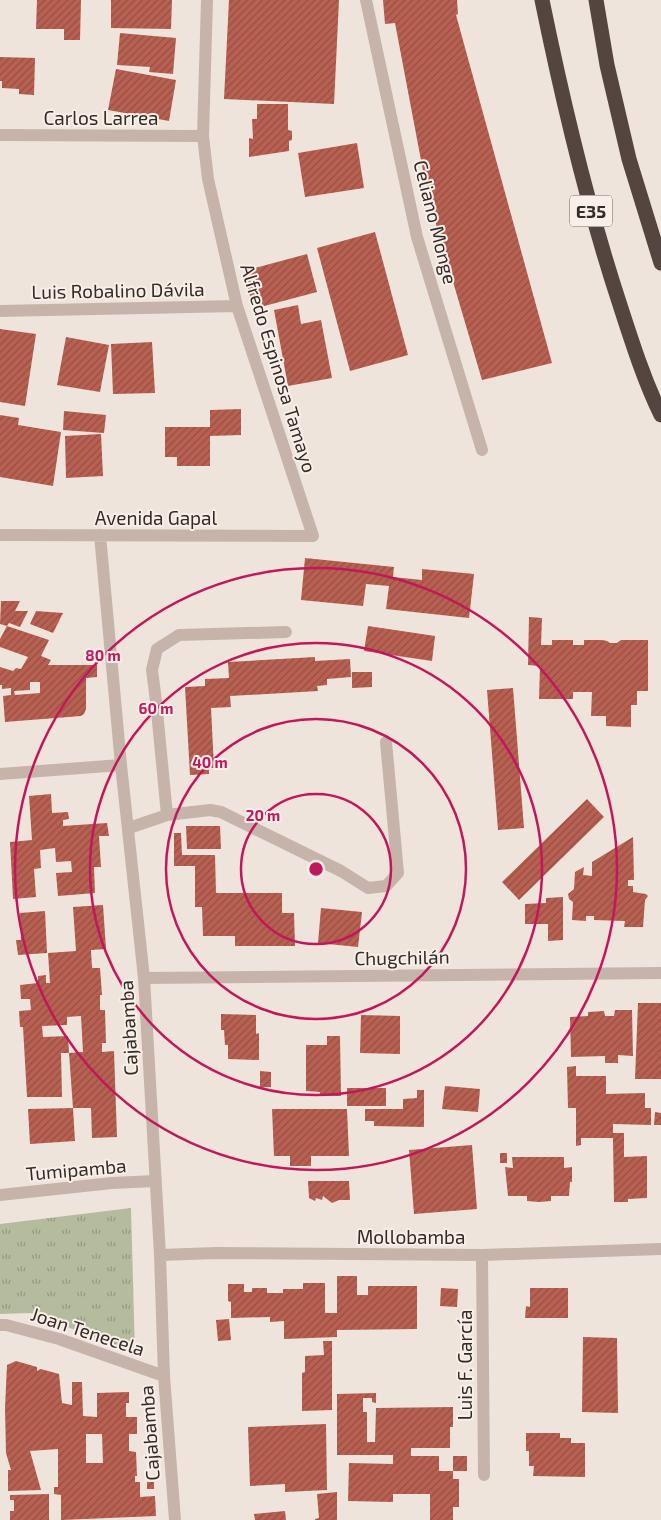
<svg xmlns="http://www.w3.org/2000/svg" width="661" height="1520" viewBox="0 0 661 1520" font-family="'Exo 2',sans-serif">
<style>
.grass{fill:url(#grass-tufts)}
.building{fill:url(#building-hatch);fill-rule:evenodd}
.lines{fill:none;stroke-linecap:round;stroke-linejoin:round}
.lane{stroke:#c6b4aa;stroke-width:12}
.street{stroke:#c6b4aa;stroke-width:12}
.highway{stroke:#544541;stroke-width:15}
.ring{fill:none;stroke:#c2185b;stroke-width:2.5}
.labels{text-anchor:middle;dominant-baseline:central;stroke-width:4;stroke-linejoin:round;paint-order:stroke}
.shield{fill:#f7efe8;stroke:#6e6662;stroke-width:1}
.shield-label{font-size:18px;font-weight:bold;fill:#342b28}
.street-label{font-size:19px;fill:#342b28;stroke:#f7efe8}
.centre{fill:#c2185b;stroke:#f7efe8;stroke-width:2.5}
.ring-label{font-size:15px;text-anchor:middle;font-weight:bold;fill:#c2185b;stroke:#f7efe8;stroke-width:4;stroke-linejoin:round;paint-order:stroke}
</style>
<defs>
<pattern id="grass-tufts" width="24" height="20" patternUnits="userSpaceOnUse" patternTransform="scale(1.25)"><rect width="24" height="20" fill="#b5bc9e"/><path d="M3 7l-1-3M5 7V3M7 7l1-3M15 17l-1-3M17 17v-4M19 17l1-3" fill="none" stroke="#949981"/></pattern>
<pattern id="building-hatch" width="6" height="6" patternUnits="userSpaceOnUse" patternTransform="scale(1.25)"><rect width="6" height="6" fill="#b86051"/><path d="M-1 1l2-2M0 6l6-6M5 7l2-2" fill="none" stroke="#964f43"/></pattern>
</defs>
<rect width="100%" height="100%" fill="#efe4dc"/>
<!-- grass -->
<path class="grass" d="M131 1208 135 1353 31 1313 0 1314V1224Z"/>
<!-- building -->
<path class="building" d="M37 0H81L80 40H64V29H36Z
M111 0H172L171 29 111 28Z
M229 0H339L334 104 224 99Z
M383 0H457L458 14 456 15 552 363 482 380 428 197 395 23 385 24Z
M120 33 176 38 173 74 149 72 150 67 117 65Z
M0 57 35 58 34 95 19 94V89L2 88V81H0Z
M116 69 176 80 169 121 108 110Z
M257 104H288V130L292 131V140L289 141V151L249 157V138L253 139 252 119H257Z
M357 143 364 188 305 197 298 153Z
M375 232 408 355 350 371 317 248Z
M307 254 317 292 253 309 244 271Z
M298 305 301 324 321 320 332 378 288 386 274 310Z
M0 329 36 334 25 406 0 402Z
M66 337 109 345 100 392 57 385Z
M152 342 155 393 113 394 111 344Z
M241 409V435L210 436V466H177V457H165V427H210V410Z
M64 411 106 415 104 433 63 430Z
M0 415 19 418 18 425 61 432 53 486 0 477Z
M101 434 103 476 66 478 65 436Z
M305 558 394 567 393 577 422 580V569L474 574 469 618 386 609 389 586 366 584 363 606 301 600Z
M1 601H20L15 611H28L20 627 9 623 7 626 49 640 41 656 51 660 48 665H97V677L86 678V709L84 714 81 716 5 722 3 696 11 695V688L2 689V685H0V667L13 671 16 668 21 669 28 657 0 647V639L7 626 0 624ZM30 682H40V693L15 695 14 691 30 690Z
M36 611 63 613 53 633 30 624Z
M529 617 542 618 541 645H552V640H573V645H584V640H602L607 641 610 643H617L621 640H648V691H637V705H631V727L606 726V716H591L592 692H573V699H539L540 666 528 665Z
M368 626 435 636 432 661 364 651Z
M315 657V661L350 659 351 677 327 679V685L317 686 318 691 230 696 231 707 211 708 214 768H209V774L190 775 185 687 205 686V679L229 678 228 662Z
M352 672H372V687L352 688Z
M513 688 524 828 498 830 487 690Z
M51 794 52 813 68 812 69 819 63 820V826L107 823 109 836H99L101 867H94L95 893 58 896 56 873 72 872 71 861 56 862 55 848 40 850 41 868 34 869 36 897 13 899 10 842 32 840 29 796Z
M587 799 604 817 519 900 502 882Z
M186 826H220L221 849H187Z
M174 833H181L182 855H215L216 893H282V913H294L295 946H235V936H203L202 907H195V866H174Z
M633 837 634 880H628V886H633V892L646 894 648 896 645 900 643 927H624L625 921 594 920V916H586V921L572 920 573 902 569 899 568 894 574 889 575 872 584 867 583 875 592 876V862Z
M563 897V940L548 941V924H525V904L546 903V898Z
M103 905 106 949 91 950 92 968H100L102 995H100V1010H105L106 1043H102V1052L114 1051 117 1137 92 1138 91 1108H73L69 1053H61L62 1097H27L23 1027H20L19 1011 31 1010 30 999H21L20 985 38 983V976L46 975V983H50L48 953 76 951 73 907ZM81 1016 83 1052 69 1053 68 1036 43 1037 42 1026 67 1025V1017Z
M321 908 362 912 358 947 318 943Z
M45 911 47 953 18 955 16 940H21L20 913Z
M638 1003H661V1079H635Z
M615 1010H632L633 1056 618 1055V1063H605V1056L571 1057 570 1017 588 1016V1012L604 1011 605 1016H614Z
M221 1014 256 1015V1034L259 1033V1060L228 1059V1045H225L224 1030H221Z
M361 1015 400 1016V1054L360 1053Z
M327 1036H340L341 1096H320V1092L306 1091V1045H327Z
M576 1066V1076H606V1094L645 1093V1108H651V1125L613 1124V1133H624V1157L647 1156V1198L628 1199V1202H614L613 1138H581V1145L576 1146V1108H568L567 1067Z
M260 1071 271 1072V1087H260Z
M445 1086 480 1089 478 1112 442 1109Z
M347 1088H386V1106H347Z
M417 1090H424V1127L374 1126V1121H365V1109H403V1099L417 1098Z
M73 1108 75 1141 30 1144 28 1109Z
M272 1109H347L349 1156H311V1166H290V1156H274Z
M655 1112 661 1113V1125H654Z
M472 1145 477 1209 414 1214 409 1150Z
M500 1153H507V1163H500Z
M512 1157H564V1168L572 1167V1182H570L569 1196H551V1201L539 1202 527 1201V1196H508L505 1167 513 1168Z
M308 1181H349L350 1200H339L332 1203 323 1196 322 1200 316 1198 315 1201 309 1198Z
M337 1276H357V1295H368V1286H417V1329L337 1330V1337L284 1339V1321L270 1322V1317L231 1318V1302L228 1301V1284H244V1292H252V1288H267V1293H283V1289H303V1283H325V1313H337Z
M441 1288 458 1289 457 1307 440 1306Z
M530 1288H568V1318H525L526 1306 530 1307Z
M229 1319 231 1340 218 1341 216 1320Z
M583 1337 617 1338 618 1413 582 1412Z
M323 1341H332V1410L302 1411V1373L305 1372V1356L324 1355Z
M16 1361 37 1367V1371L41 1369 59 1374 62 1403 72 1405V1382H82L83 1416 97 1417V1393L129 1392V1403H126V1417H137V1434H129V1451L136 1452 137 1476H135V1482H140V1497L155 1496 156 1516 61 1520V1495L54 1494V1487H58V1449L30 1451 41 1490 8 1491V1470H11L6 1453 5 1408 7 1365ZM86 1434H102L103 1463H86Z
M376 1393V1403L372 1402V1398H363V1412H367V1442H375L376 1408 453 1407V1427H450V1448H411V1456H439V1471H453V1456H467V1471H453V1479H459V1507H453V1520H430V1494H393V1502L348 1501 349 1463 393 1464V1455H337V1394Z
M326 1424 327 1490 285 1492V1484L250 1486 248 1427Z
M526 1433H560V1438H571V1443H585V1477L533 1476 534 1466H529V1451H526Z
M147 1482H154V1489H147Z
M337 1492V1520H315V1519L319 1518 317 1494Z
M49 1494V1520H10V1511H14V1500H10V1495Z
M285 1511 286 1520H255L254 1514Z"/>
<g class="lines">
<!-- lane -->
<path class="lane" d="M167 815 210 810 221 812 341 871 368 888 386 886 398 873 386 742
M129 828 167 815 156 701 152 670 157 649 179 635 286 632"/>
<!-- street -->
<path class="street" d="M366 0 417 237 482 450
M0 135 203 136
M0 311 237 306
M0 535 313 536 237 306 208 179 203 136 207 0
M100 535 121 765 144 978 160 1255 164 1376 175 1520
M0 774 121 765
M144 978 661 973
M0 1195 112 1183 155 1181
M160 1255 216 1253 482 1255 661 1249
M482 1255 484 1475
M0 1325H6L59 1339 164 1376"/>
<!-- highway -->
<path class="highway" d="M542 0C563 103 587 205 620 305 632 342 644 380 661 415
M596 0 607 65 629 159 661 263"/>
</g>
<!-- distance rings -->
<g class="ring">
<circle cx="316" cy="869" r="75"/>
<circle cx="316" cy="869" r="150"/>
<circle cx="316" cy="869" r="226"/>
<circle cx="316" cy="869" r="301"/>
</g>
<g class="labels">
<!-- shield labels -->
<rect class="shield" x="570" y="195.5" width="42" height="31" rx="4"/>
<g class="shield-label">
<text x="591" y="211">E35</text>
</g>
<!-- street labels -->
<g class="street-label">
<text x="101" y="117">Carlos Larrea</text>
<text transform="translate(436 222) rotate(76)">Celiano Monge</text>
<text transform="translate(118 290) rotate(-1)">Luis Robalino Dávila</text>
<text transform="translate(279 368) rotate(73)">Alfredo Espinosa Tamayo</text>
<text x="156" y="517">Avenida Gapal</text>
<text transform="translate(402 957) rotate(-1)">Chugchilán</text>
<text transform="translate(128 1028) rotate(-93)">Cajabamba</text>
<text transform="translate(76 1169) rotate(-5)">Tumipamba</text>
<text x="411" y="1236">Mollobamba</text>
<text transform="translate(88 1331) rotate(18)">Joan Tenecela</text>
<text transform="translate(464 1365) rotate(-90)">Luis F. García</text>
<text transform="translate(149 1433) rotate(-94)">Cajabamba</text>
</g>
</g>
<circle cx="316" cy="869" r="8" class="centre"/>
<g class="ring-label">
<text x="103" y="661">80 m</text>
<text x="156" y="714">60 m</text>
<text x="210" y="768">40 m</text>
<text x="263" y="821">20 m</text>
</g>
</svg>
